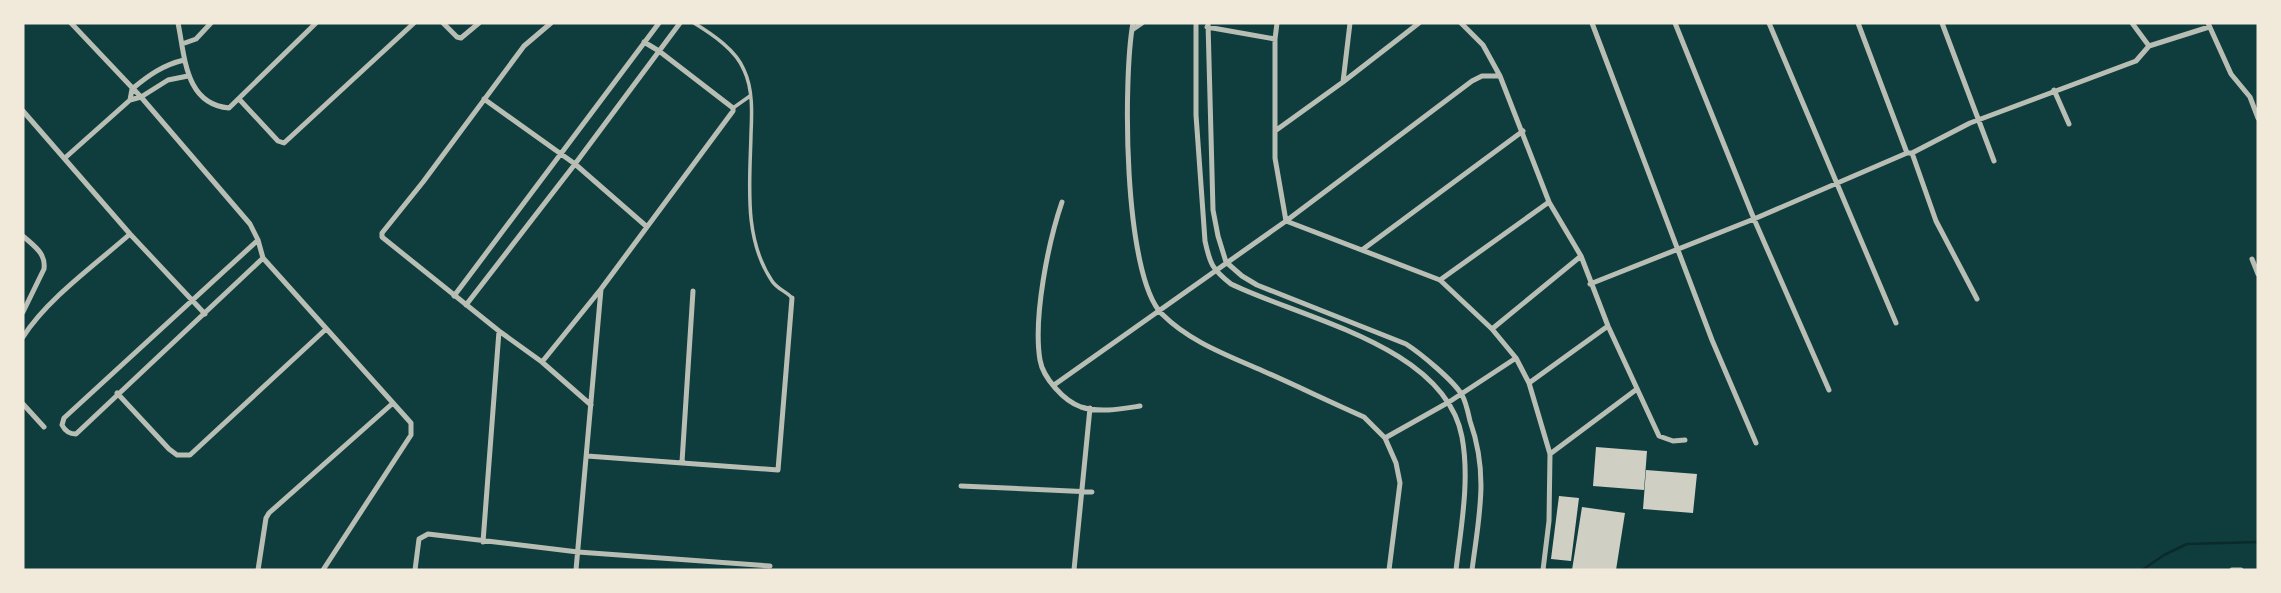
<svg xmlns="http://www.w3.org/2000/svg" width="2281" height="593" viewBox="0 0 2281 593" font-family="'Noto Sans',sans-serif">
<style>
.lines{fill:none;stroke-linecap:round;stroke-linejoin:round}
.stream{stroke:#0a2a2b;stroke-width:2.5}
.building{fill:#cfcfc3}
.pedestrian{stroke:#b8beb3;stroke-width:3.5}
.minor{stroke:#b8beb3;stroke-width:5}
</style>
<rect width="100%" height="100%" fill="#0f3d3e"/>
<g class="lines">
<!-- stream -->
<path class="stream" d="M2142 570 2164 555 2187 544 2258 542"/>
</g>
<!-- building -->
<path class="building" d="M1596 447 1647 451 1644 490 1593 486Z
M1646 470 1697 474 1693 513 1643 509Z
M1559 496 1579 498 1571 561 1551 559Z
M1582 507 1625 513 1616 570H1572Z"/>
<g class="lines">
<!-- pedestrian -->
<path class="pedestrian" d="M694 23C712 34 736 50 744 70 753 89 752 113 751 134 750 183 743 238 772 281 777 289 786 291 792 298
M733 108 750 96"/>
<!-- minor -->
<path class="minor" d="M71 23 141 97 250 224 258 240 263 258 411 423V435L323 570
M178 23C185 57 185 104 229 108L316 23
M443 23 457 37 461 38 479 23
M551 23 524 46 423 182 382 233V237L499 331 542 362 591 405
M1133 23C1123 77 1123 275 1162 314 1190 342 1227 355 1263 371 1297 386 1330 402 1364 417L1385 438 1396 463 1400 483 1389 570
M1196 23V115L1205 241C1210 264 1212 269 1231 284 1303 319 1445 346 1462 437 1470 480 1461 527 1456 570
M1208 23 1213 210 1218 236 1226 262 1242 276 1257 285 1406 344C1420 353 1453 380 1462 395 1466 402 1468 412 1470 421 1489 474 1479 516 1472 570
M1277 23 1275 39V158L1286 221 1440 280 1492 329 1516 358 1529 383 1550 454 1549 521 1543 570
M1461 23 1483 45 1500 76 1549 202 1581 256 1608 326 1659 436 1673 441 1685 440
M1592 23 1712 340 1756 443
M1675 23 1754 219 1829 390
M1769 23 1896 323
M1858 23 1907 153
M1942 23 1994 161
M2132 23 2149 46
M2208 23 2231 74 2250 97 2258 118
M1207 27 1275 39
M1132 30 1142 23
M182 44 196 39 211 23
M1343 82 1350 23
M2054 90 2069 124
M239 99 278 141 284 143 414 23
M484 99 575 164 646 226
M130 100 132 89C149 75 163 65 184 60
M23 111 130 234 205 314
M1275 131 1343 82 1419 23
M1912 153 1936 221 1977 299
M66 157 130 100 141 97 168 80 188 76
M1062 202C1048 243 1033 318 1040 360 1043 378 1064 401 1081 407 1100 413 1121 409 1140 406
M23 236C34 246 46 253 44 269L23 312
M258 240 64 418 62 425C65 431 69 434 76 434L263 258
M1362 250 1523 131
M2252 259 2258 274
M1440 280 1549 202
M1590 284 1754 219 1907 153H1912L1970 123 2136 61 2149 46 2209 27
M454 296 659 23
M466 305 575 164 680 23
M1492 329 1581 256
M23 337C47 299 96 264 130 234
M542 362 601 289 733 111V108L659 51 644 42
M1529 383 1608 326
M1054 385 1286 221 1472 81 1482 76H1500
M117 393 169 449 177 455H190L326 329
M23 404 44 427
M1385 438 1449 402 1516 358
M1550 454 1637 389
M587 456 778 470 792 298
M682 462 693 291
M961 486 1092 492
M483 542 499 331
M258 570 266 518 269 513 393 403
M415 570 419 539 428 534 578 552 770 566
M576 570 601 289
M1074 570 1090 408
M2232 570H2241"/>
</g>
<!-- border -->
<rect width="2281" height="593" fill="none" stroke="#f1e9da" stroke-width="49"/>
</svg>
